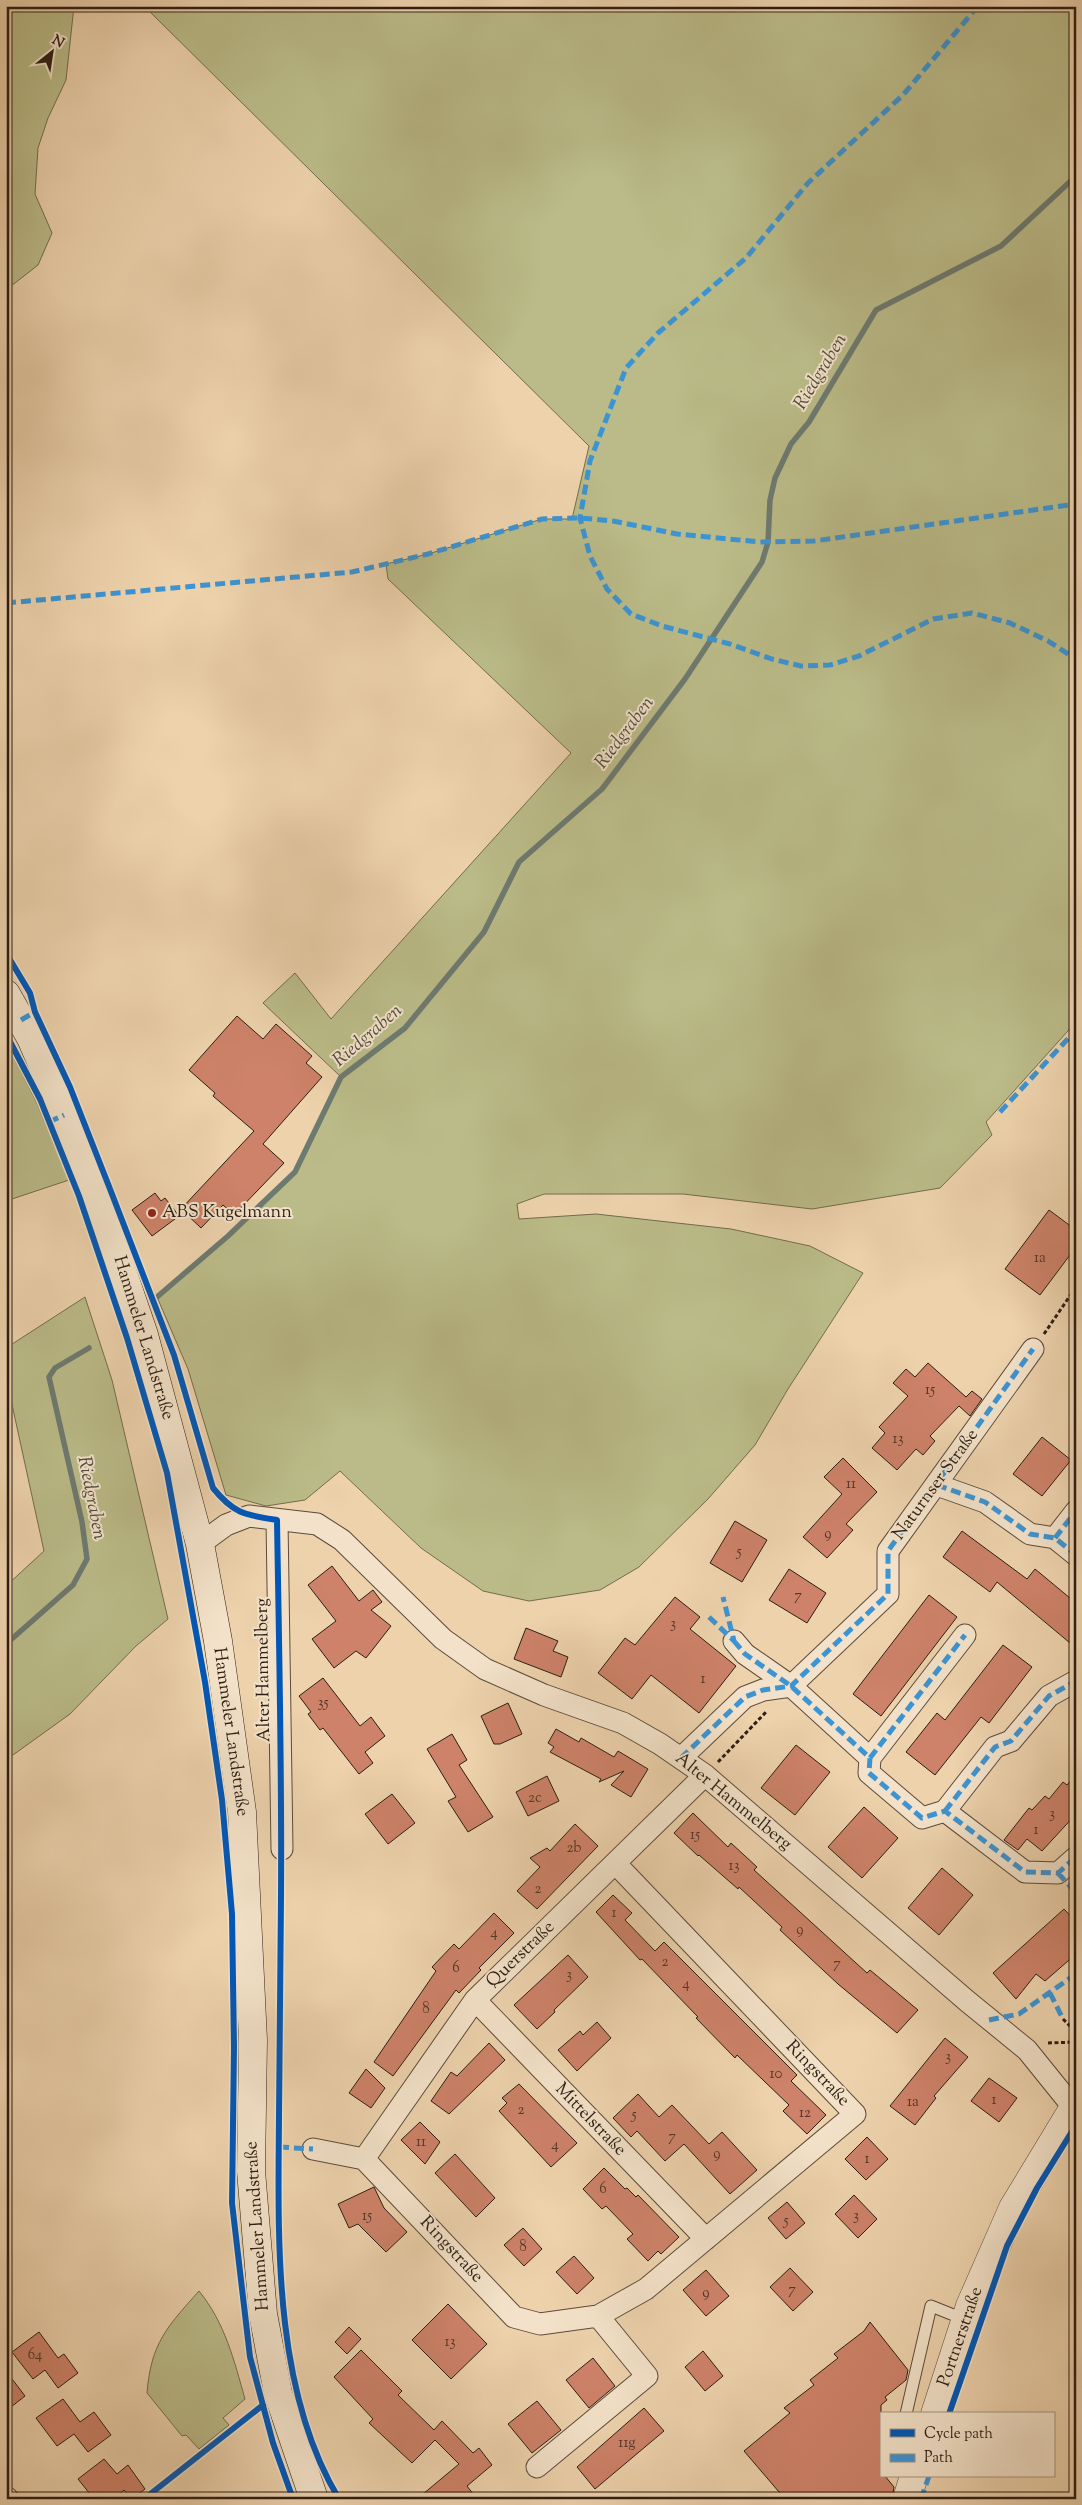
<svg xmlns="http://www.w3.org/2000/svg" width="1082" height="2505" viewBox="0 0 1082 2505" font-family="'Sorts Mill Goudy',serif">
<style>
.green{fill:#babb88;stroke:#736c4e}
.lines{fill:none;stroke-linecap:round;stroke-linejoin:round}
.stream{stroke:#6d7a70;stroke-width:5.5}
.building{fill:#cd8269;stroke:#2c1e14}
.service-casing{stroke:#5c4b3a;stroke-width:13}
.minor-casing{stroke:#5c4b3a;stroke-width:23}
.tertiary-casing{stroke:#5c4b3a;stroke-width:29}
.secondary-casing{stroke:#2c1e14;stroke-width:29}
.path{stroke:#2c1e14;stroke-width:3;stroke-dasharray:4 2.5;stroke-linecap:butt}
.service{stroke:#f3e2c9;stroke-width:11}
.minor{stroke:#f3e2c9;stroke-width:21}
.tertiary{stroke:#f3e2c9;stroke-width:28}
.secondary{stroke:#f3e2c9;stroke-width:28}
.quiet{stroke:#3c94d3;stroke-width:5;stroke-dasharray:10 5;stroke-linecap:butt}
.cycleway-casing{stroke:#f3e2c9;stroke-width:9}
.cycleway{stroke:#0057b8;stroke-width:6}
.poi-dot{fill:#8f2418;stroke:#f3e2c9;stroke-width:2}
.labels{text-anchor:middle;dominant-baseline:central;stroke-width:4;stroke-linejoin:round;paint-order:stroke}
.number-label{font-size:15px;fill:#543729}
.poi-label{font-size:18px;fill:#2c1e14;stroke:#f3e2c9;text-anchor:start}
.street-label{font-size:18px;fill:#2c1e14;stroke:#f3e2c9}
.water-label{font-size:19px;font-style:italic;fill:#4d4c42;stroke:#f3e2c9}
</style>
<rect width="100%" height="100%" fill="#edd2ac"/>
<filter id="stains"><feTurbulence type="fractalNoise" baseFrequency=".004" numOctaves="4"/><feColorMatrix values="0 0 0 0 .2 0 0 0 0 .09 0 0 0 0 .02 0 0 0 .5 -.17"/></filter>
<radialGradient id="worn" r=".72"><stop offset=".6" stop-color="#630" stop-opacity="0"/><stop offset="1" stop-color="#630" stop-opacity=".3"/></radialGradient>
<!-- green -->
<path class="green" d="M6 6H74L66 80 48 118 38 148 35 194 52 233 38 265 6 290Z
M144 6H1076V1022L986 1122 992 1135 940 1188 812 1209 683 1194H544L517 1204 519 1219 596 1214 731 1229 810 1246 863 1273 788 1389 755 1445 708 1499 639 1567 600 1590 529 1601 483 1591 421 1548 340 1471 305 1500 266 1506 226 1495 188 1369 157 1297 228 1236 295 1172 341 1077 263 1003 295 973 331 1019 571 753 388 579 386 564 428 554 542 519H572L589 446Z
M6 1042 36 1101 69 1180 6 1201Z
M85 1297 112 1380 168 1619 136 1646 70 1714 6 1760V1586L44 1551 6 1377V1348Z
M199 2291C225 2323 234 2360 245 2399L223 2418 229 2425 199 2449 186 2435 182 2436 147 2393C151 2343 167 2327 199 2291Z"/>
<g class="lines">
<!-- stream -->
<path class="stream" d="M157 1297 228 1236 295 1172 341 1077 405 1028 484 932 519 862 602 789 685 679 762 562 768 542 770 500 775 478 791 444 809 422 876 310 1001 246 1076 176
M6 1644 73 1585 87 1559 82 1522 49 1377 55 1368 89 1348"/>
</g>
<!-- building -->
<path class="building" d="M237 1016 263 1039 276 1024 312 1056 306 1063 322 1077 263 1144 284 1163 234 1215 223 1205 201 1228 181 1209 254 1131 213 1096 215 1093 189 1070Z
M155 1193 161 1201 165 1198 179 1216 152 1236 132 1210Z
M1049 1210 1076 1230V1247L1040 1295 1005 1269Z
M928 1363 966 1397 972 1391 982 1399 970 1416 959 1406 930 1436 935 1441 923 1455 916 1449 897 1470 872 1448 885 1433 879 1427 908 1396 893 1383 906 1369 915 1377Z
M1042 1437 1071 1460 1042 1496 1013 1474Z
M843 1458 877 1492 846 1524 853 1530 827 1558 803 1537 842 1494 824 1477Z
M735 1521 767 1540 742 1582 710 1563Z
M962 1531 1027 1579 1035 1569 1076 1603V1648L997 1582 990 1592 943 1557Z
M332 1566 359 1601 373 1590 382 1602 371 1610 391 1626 366 1658 356 1651 334 1668 312 1639 336 1621 308 1585Z
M789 1569 826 1593 807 1623 769 1600Z
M929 1595 957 1617 881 1716 853 1694Z
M675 1597 700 1617 690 1629 736 1666 699 1713 651 1675 632 1699 598 1673 625 1638 635 1645Z
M526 1628 558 1641 553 1651 568 1657 561 1677 514 1659Z
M1003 1645 1032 1667 989 1723 981 1717 935 1775 906 1752 937 1713 945 1720Z
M323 1678 360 1726 371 1717 385 1736 365 1752 373 1763 359 1774 323 1728 320 1730 308 1714 311 1712 299 1696Z
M508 1703 522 1734 500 1744H494L481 1716Z
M556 1729 579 1742 581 1738 614 1757 618 1751 648 1769 631 1797 611 1785 624 1771 599 1782 601 1779 550 1752 554 1747 548 1743Z
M452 1734 467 1760 459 1765 493 1817 468 1832 448 1801 456 1797 427 1749Z
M796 1745 830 1772 795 1815 761 1788Z
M1076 1774V1814L1042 1851 1027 1839 1018 1850 1004 1840 1029 1808 1032 1810 1045 1796 1049 1799 1063 1782 1067 1785Z
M547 1776 559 1801 528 1816 516 1792Z
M392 1794 415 1823 388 1844 365 1814Z
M864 1807 898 1838 862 1878 828 1847Z
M693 1813 728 1847 731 1843 757 1867 754 1870 867 1973 870 1970 918 2010 897 2033 838 1984 780 1930 782 1927 739 1887 738 1889 699 1855 698 1856 674 1833Z
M575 1824 598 1846 537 1909 517 1891 540 1867 530 1858 547 1848 550 1851Z
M942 1868 973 1895 939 1935 908 1908Z
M613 1895 632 1913 625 1920 655 1951 664 1942 797 2075 791 2081 826 2115 807 2134 783 2111 789 2105 737 2055 735 2058 696 2018 698 2017 642 1959 640 1960 596 1912Z
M1064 1909 1076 1922V1954L1045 1981 1036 1974 1016 1999 993 1973Z
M494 1913 514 1933 479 1968 481 1970 459 1993 456 1990 393 2076 374 2062 436 1971 432 1967 454 1944 459 1949Z
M568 1955 588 1977 554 2010 555 2012 537 2029 514 2005Z
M597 2022 611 2038 577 2071 558 2050 580 2031 583 2035Z
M945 2038 968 2057 934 2096 936 2098 915 2125 890 2106Z
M489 2043 505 2060 449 2114 431 2101 451 2072 457 2076Z
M366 2069 385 2088 371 2108 349 2093Z
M989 2078 1017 2098 999 2122 971 2101Z
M519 2084 577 2143 551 2167 499 2111 507 2103 502 2098Z
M638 2094 659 2117 672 2105 709 2144 722 2132 757 2170 730 2194 684 2144 665 2161 637 2131 631 2137 613 2118Z
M420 2122 440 2142 425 2164 401 2140Z
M867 2137 888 2159 866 2180 845 2159Z
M455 2154 495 2198 476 2217 435 2173Z
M604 2168 625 2189 627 2188 636 2197 638 2195 679 2237 661 2254 658 2251 648 2261 627 2239 633 2234 606 2206 602 2209 583 2189Z
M374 2187 384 2208 407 2232 386 2252 358 2224 349 2228 338 2204Z
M854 2195 877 2219 858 2238 835 2214Z
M787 2202 805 2223 786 2239 768 2218Z
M523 2228 542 2249 524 2266 504 2245Z
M574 2256 594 2278 577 2294 556 2272Z
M790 2268 813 2292 793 2311 770 2287Z
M706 2270 729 2296 706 2316 683 2290Z
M448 2304 487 2344 451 2379 412 2340Z
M870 2322 908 2370 906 2380 885 2397 887 2400 881 2405V2476H885L894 2487 892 2499H785L744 2451 790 2413 784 2408 814 2385 810 2380 838 2358 834 2354 864 2331Z
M349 2327 361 2339 347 2354 335 2342Z
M39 2332 58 2358 64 2354 78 2373 58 2388 45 2370 33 2379 12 2352Z
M361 2350 402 2391 398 2395 434 2430 442 2421 473 2453 479 2448 492 2465 467 2486 477 2499H417L459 2464 435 2440 412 2463 369 2423 373 2419 334 2377Z
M703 2351 723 2376 705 2391 685 2367Z
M593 2358 615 2386 589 2408 566 2380Z
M6 2371 25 2396 6 2411Z
M63 2399 80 2422 94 2412 111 2435 88 2452 74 2434 57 2446 36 2418Z
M537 2401 561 2430 532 2453 508 2424Z
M644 2408 664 2431 595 2489 577 2467Z
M104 2459 117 2474 128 2465 145 2489 132 2499 124 2490 113 2499H94L78 2479Z"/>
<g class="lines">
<!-- service casing -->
<g class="service-casing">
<path id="service" d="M906 2414 931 2306 966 2320"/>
</g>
<!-- minor casing -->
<g class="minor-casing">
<path id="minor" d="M937 1485 985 1502 1030 1534 1055 1538 1076 1555
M277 1520 282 1849
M1055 1538 1076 1511
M200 1544 226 1525 249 1516 317 1524 342 1540 443 1639 485 1669 544 1695 623 1723 660 1744 705 1775 967 2001 1027 2050 1073 2107
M734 1641 745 1654 791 1686 870 1758 869 1773 922 1818 945 1811 1025 1872 1058 1873 1076 1857
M681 1758 745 1697 763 1690 791 1686 888 1594V1551L1033 1349
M870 1758 965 1635
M945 1811 995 1747 1011 1741 1049 1696 1076 1681
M475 2000 706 2239
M313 2149 364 2159 514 2317 540 2324 598 2316 646 2289 855 2114 615 1863
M364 2159 475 2000 705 1775
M537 2467 647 2376 598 2316
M6 2497 8 2499"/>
</g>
<!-- tertiary casing -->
<g class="tertiary-casing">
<path id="tertiary" d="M935 2414 970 2306 1013 2208 1076 2104
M907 2499 914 2476"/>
</g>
<!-- secondary casing -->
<g class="secondary-casing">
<path id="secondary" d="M6 994 31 1038 85 1164 98 1200 144 1335 200 1544 218 1641 242 1812 253 2040 251 2171 263 2314 278 2393 314 2499"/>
</g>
<!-- path -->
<path class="path" d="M1044 1334 1076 1287
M718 1762 767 1711
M1063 2019 1076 2032
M1048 2043 1076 2042"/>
<!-- service -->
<use href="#service" class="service"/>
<!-- minor -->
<use href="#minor" class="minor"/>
<!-- tertiary -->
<use href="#tertiary" class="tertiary"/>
<!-- secondary -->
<use href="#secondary" class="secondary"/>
<!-- quiet -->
<path class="quiet" d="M978 6 903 95 808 183 746 258 658 333 626 368 590 461 580 518 590 556 607 589 631 614 662 626 730 644 772 659 801 666 830 665 859 656 933 619 972 613 1010 623 1048 641 1076 659
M6 603 352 572 428 554 542 519 580 518 613 521 677 534 760 542 814 541 1076 504
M21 1020 35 1012
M1000 1112 1076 1030
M49 1122 64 1115
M937 1485 985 1502 1030 1534 1055 1538 1076 1555
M1055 1538 1076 1511
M709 1617 734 1641 723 1597
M734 1641 745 1654 791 1686 870 1758 869 1773 922 1818 945 1811 1025 1872 1058 1873 1076 1857
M681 1758 745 1697 763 1690 791 1686 888 1594V1551L1033 1349
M870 1758 965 1635
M945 1811 995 1747 1011 1741 1049 1696 1076 1681
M1058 1873 1076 1893
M1050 1993 1063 2019
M989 2020 1019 2014 1076 1974
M1073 2107 1076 2108
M279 2147 313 2149
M921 2499 929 2476"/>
<!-- cycleway casing -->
<g class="cycleway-casing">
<path id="cycleway" d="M6 953 30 993 35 1012 70 1087 110 1189 174 1355 213 1488C234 1514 245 1515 277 1520 279 1645 282 1771 281 1897 280 1970 280 2043 279 2116 278 2240 273 2390 339 2499
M6 1034 40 1099 79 1196 127 1338 167 1473 205 1682 222 1800 232 1914 234 2047 232 2203 250 2357 273 2443 293 2499
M949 2414 1007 2246 1037 2188 1076 2125
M144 2499 263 2405"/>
</g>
<!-- cycleway -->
<use href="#cycleway" class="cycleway"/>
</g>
<!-- markers -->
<circle class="poi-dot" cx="152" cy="1213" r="5"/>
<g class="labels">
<!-- number labels -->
<g class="number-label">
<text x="1040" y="1258">1a</text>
<text x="930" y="1390">15</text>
<text x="898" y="1439">13</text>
<text x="851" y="1484">11</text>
<text x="828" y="1534">9</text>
<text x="739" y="1552">5</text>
<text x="798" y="1596">7</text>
<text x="673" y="1624">3</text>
<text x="703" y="1679">1</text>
<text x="323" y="1703">35</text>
<text x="535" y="1798">2c</text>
<text x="1052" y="1814">3</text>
<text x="1036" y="1830">1</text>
<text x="695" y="1835">15</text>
<text x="574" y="1848">2b</text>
<text x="734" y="1866">13</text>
<text x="538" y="1889">2</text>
<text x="614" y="1913">1</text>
<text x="800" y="1930">9</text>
<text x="494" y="1933">4</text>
<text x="665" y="1962">2</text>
<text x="837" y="1964">7</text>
<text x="456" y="1968">6</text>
<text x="569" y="1975">3</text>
<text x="686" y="1984">4</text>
<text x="426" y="2009">8</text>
<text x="948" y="2057">3</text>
<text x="776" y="2074">10</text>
<text x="994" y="2100">1</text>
<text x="913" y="2102">1a</text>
<text x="521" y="2110">2</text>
<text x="805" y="2113">12</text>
<text x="634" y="2115">5</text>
<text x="672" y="2137">7</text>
<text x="421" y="2142">11</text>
<text x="555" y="2145">4</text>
<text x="717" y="2154">9</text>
<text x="867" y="2159">1</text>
<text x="603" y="2189">6</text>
<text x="367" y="2216">15</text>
<text x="856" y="2216">3</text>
<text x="786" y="2221">5</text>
<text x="523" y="2247">8</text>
<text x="792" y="2290">7</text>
<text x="706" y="2293">9</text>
<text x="450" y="2342">13</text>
<text x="35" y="2355">64</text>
<text x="627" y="2443">11g</text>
</g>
<!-- poi labels -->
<g class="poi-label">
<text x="162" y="1213">ABS Kugelmann</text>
</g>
<!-- street labels -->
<g class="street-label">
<text transform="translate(143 1338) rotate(73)">Hammeler Landstraße</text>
<text transform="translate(936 1485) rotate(-54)">Naturnser Straße</text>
<text transform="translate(264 1670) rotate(-91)">Alter Hammelberg</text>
<text transform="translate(230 1732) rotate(82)">Hammeler Landstraße</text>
<text transform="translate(733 1802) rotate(39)">Alter Hammelberg</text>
<text transform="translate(521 1955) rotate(-44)">Querstraße</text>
<text transform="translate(817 2074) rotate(46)">Ringstraße</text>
<text transform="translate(590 2120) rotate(46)">Mittelstraße</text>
<text transform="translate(258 2226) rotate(-94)">Hammeler Landstraße</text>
<text transform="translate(451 2250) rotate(47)">Ringstraße</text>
<text transform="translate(961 2337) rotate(-71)">Portnerstraße</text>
</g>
<!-- water labels -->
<g class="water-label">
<text transform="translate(821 372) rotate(-59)">Riedgraben</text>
<text transform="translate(625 733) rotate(-53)">Riedgraben</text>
<text transform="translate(368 1036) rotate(-41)">Riedgraben</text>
<text transform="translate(91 1498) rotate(79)">Riedgraben</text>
</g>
</g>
<!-- margin -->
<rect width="1082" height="2505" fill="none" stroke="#edd2ac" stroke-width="25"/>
<rect x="8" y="8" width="1067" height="2490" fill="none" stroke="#2c1e14" stroke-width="2.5"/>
<rect x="12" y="12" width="1057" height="2480" fill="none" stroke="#2c1e14"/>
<!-- legend -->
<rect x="880" y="2412" width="175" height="65" fill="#f3e2c9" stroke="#a39481"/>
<rect x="890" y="2429" width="25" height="8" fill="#0057b8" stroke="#a39481"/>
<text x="924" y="2438" font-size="15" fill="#2c1e14">Cycle path</text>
<rect x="890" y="2454" width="25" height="8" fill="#3c94d3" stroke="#a39481"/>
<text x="924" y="2462" font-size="15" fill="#2c1e14">Path</text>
<!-- north arrow -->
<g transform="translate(52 52) rotate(30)" stroke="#f3e2c9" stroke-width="4" paint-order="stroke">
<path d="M0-4L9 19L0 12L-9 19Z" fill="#2c1e14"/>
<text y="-8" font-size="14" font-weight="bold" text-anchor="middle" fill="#2c1e14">N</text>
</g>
<rect width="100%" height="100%" filter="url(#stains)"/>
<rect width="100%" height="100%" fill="url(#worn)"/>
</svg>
